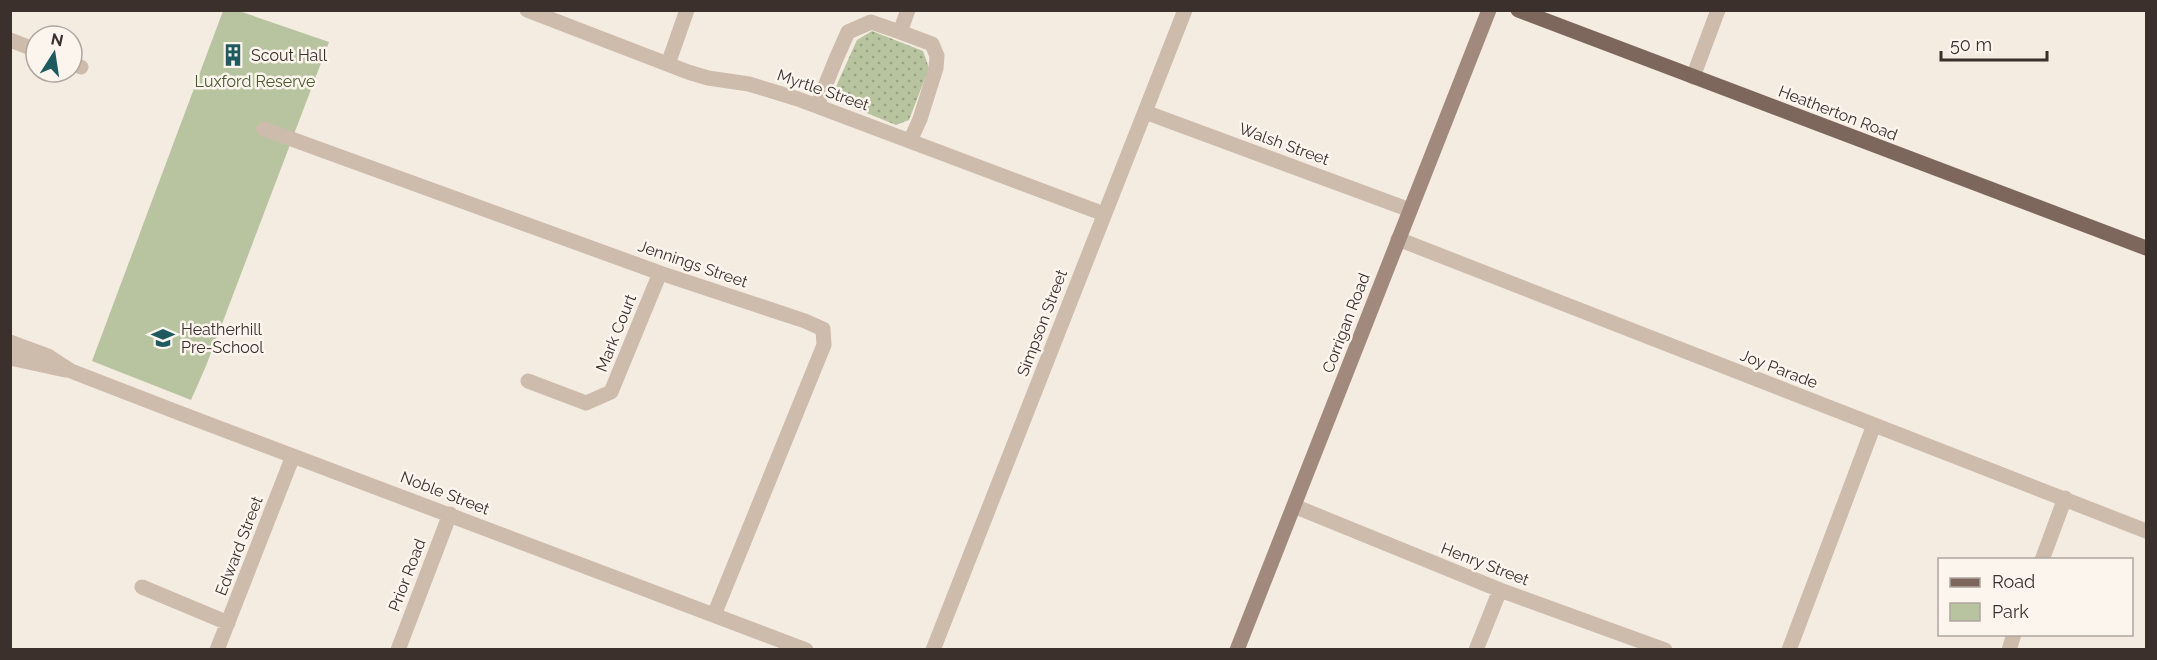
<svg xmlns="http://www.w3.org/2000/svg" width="2157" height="660" viewBox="0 0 2157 660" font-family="Raleway,sans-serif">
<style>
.grass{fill:url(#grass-dots)}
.park{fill:#b8c4a0}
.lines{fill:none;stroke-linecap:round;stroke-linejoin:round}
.minor{stroke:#cdbbac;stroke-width:15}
.secondary{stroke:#a18a7d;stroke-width:15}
.primary{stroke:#7d675c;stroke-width:15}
.labels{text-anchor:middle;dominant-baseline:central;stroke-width:5;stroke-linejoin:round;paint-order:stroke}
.poi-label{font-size:16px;fill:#3b302b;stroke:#fbf5ee;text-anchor:start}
.park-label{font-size:16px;fill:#4a5a2e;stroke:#fbf5ee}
.street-label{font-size:16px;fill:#3b302b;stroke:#fbf5ee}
</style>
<defs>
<pattern id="grass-dots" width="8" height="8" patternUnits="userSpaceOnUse" patternTransform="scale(1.5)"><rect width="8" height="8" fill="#b8c4a0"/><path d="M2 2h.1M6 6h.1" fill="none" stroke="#97a083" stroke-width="1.8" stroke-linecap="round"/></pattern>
</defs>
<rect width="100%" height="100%" fill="#f4ebe1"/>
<!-- grass -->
<path class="grass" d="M872 31 923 51 929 68 909 120 896 125 837 101 834 91 857 40Z"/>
<!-- park -->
<path class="park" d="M223 11H239L329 42 206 366 191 400 92 361Z"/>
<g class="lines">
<!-- minor -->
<path class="minor" d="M527 10 688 72 708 78 749 84 798 99 1104 214
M900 32 932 44 937 56 936 68 920 119 910 141
M10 40 36 50
M72 64 81 67
M668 64 687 10
M1693 77 1718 10
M817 106 836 59 848 32 871 22 900 32 908 10
M1145 112 1410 210
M264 129 660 273 805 321 823 329 824 345 714 615
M1398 239 2146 531
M10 342 48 356 71 371 182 414 806 650
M10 358 65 370
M528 381 586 403 611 392 660 273
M1294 506 1500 590 1665 650
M2042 560 2065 498
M142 587 228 623
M217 650 293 456
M398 650 450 514
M933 650 1185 10
M1476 650 1500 590
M1789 650 1874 425
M2009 650 2014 634"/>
<!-- secondary -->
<path class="secondary" d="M1237 650 1489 10"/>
<!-- primary -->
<path class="primary" d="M1518 10 2146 248"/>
</g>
<!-- icons -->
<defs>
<g id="building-bare" transform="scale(1.8)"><path d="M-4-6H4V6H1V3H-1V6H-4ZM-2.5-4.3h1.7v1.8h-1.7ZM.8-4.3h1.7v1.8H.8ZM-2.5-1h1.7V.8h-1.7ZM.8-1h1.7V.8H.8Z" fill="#1f5a5e" stroke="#fbf5ee" stroke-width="2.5" paint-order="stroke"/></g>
<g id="school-bare" transform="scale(1.8)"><path d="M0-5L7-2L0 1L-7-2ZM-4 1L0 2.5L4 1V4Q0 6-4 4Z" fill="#1f5a5e" stroke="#fbf5ee" stroke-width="2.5" paint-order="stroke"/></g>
</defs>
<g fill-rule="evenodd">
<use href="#building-bare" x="233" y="55"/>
<use href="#school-bare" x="163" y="338"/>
</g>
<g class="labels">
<!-- poi labels -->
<g class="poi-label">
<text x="251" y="55">Scout Hall</text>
<text x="181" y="329">Heatherhill<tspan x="181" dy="18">Pre-School</tspan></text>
</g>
<!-- park labels -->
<g class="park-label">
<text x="255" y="81">Luxford Reserve</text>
</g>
<!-- street labels -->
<g class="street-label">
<text transform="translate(823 90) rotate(19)">Myrtle Street</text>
<text transform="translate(1838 113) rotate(21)">Heatherton Road</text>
<text transform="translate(1284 144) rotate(20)">Walsh Street</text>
<text transform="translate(693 264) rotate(19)">Jennings Street</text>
<text transform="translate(1042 323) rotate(-69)">Simpson Street</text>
<text transform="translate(1346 323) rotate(-69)">Corrigan Road</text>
<text transform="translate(616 333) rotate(-68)">Mark Court</text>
<text transform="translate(1779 369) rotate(21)">Joy Parade</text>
<text transform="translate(445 493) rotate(21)">Noble Street</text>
<text transform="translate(239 546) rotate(-69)">Edward Street</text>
<text transform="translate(1485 564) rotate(21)">Henry Street</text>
<text transform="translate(407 575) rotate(-69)">Prior Road</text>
</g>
</g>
<!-- border -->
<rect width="2157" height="660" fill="none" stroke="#3b302b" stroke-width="24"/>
<!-- legend -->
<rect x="1938" y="558" width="195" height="78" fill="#fbf5ee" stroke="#aea6a0" stroke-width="1.5"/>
<rect x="1950" y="578" width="30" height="9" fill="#7d675c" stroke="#aea6a0" stroke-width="1.5"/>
<text x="1992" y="588" font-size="18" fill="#3b302b">Road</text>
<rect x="1950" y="603" width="30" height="18" fill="#b8c4a0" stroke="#aea6a0" stroke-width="1.5"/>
<text x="1992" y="618" font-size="18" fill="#3b302b">Park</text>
<!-- north arrow -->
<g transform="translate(54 54) rotate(12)"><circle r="28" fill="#fbf5ee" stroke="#aea6a0" stroke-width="1.5"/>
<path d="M0-4.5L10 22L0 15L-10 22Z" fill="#1f5a5e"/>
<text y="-9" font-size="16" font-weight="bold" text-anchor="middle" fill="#3b302b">N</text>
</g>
<!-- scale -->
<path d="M1941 51v9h106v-9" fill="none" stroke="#3b302b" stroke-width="3"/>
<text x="1950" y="51" font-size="18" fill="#3b302b" stroke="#fbf5ee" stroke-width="4.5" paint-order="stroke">50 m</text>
</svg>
